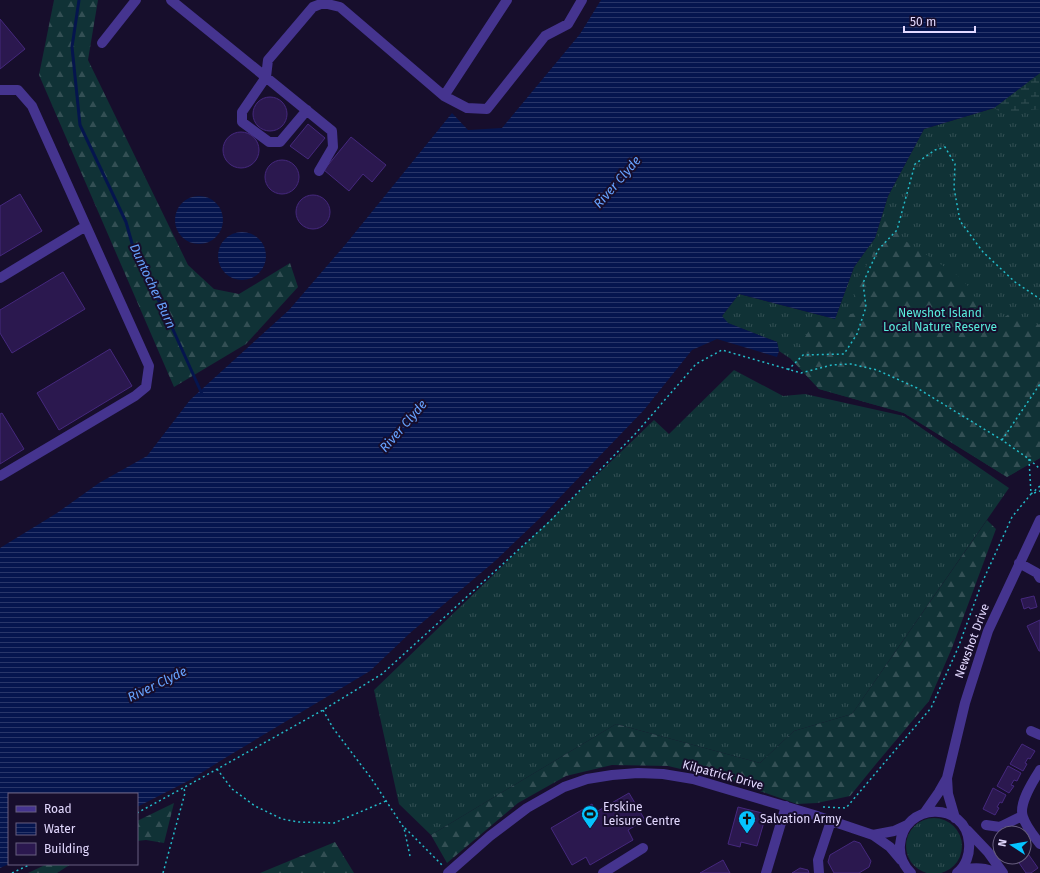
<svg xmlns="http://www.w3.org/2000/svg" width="1040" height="873" viewBox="0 0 1040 873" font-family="'Fira Sans',sans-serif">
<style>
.grass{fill:url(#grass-tufts)}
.forest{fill:url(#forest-firs)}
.wetland{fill:url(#wetland-marsh)}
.water{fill:url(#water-rules)}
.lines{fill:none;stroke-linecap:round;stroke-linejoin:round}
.stream{stroke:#05154e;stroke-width:3}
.building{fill:#2b184f;stroke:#45287d}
.path{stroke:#23bbc9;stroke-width:1.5;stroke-dasharray:2 3;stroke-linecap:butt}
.minor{stroke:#45348f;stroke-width:10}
.labels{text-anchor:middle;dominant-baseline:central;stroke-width:4;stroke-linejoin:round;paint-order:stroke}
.park-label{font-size:12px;fill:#58ecdc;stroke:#170e2c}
.street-label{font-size:12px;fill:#e3d9ff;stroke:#170e2c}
.poi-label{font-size:12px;fill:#e3d9ff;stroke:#170e2c;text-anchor:start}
.water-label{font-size:13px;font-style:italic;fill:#67a3ff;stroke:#170e2c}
</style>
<defs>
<pattern id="grass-tufts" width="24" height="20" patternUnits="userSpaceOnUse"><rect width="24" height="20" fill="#103236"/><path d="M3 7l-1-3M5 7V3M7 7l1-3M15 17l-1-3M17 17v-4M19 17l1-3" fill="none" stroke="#334f54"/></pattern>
<pattern id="forest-firs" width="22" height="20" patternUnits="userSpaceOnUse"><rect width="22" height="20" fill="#103236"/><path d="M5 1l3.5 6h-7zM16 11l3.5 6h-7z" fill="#334f54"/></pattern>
<pattern id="wetland-marsh" width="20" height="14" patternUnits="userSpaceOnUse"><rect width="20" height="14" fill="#103236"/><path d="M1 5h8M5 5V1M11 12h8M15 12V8" fill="none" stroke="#334f54"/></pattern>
<pattern id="water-rules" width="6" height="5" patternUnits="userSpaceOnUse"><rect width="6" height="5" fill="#05154e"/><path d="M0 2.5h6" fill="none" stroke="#293669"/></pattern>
</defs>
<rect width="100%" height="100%" fill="#170e2c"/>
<!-- grass -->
<path class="grass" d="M1040 73V458L1007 477 904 413 819 389 791 359 779 351 777 342 727 323 722 316 739 294 835 319 854 267 875 238 888 196 924 129 994 108Z
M734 370 783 396 805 394 904 416 1009 488 852 714 794 731 760 763 616 724 431 835 399 804 374 690 654 420 669 434Z
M906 846a28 28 0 1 1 56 0a28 28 0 1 1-56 0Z"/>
<!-- forest -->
<path class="forest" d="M54 0H98L88 60 188 265 214 289 239 294 290 263 298 287 246 344 174 387 39 75Z
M885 216 892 217 904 240 957 275 970 288 990 327 1009 314 1040 325V458L1007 477 904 413 819 389 791 359 814 323 855 313 854 283 871 259Z
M987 520 996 529 952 648 929 701 876 764 850 796 817 803 797 804 731 781 668 766 612 765 566 776 518 803 447 863 431 835 616 724 760 763 794 731 852 714Z
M174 803 164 843 146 840 137 841V821Z
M335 842 354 873H260Z
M47 864H71L57 873H28Z"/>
<!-- wetland -->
<path class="wetland" d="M1040 73V109L1002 113 994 108Z"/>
<!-- water -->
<path class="water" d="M601 0H1040V73L994 108 924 129 888 196 875 238 854 267 835 319 739 294 722 316 728 323 777 342 779 351 777 357 717 339 692 350 644 410 539 519 495 561 410 633 370 671 225 758 190 780 137 807V794H9V864L0 868V548L57 513 99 483 147 456 190 400 289 310 345 245 452 113 468 130 502 128 580 34Z
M175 220a24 24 0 1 1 48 0a24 24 0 1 1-48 0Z
M218 256a24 24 0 1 1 48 0a24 24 0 1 1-48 0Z"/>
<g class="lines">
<!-- stream -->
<path class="stream" d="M79 0 72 47 80 125 126 222 135 254 170 323 202 394"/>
</g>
<!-- building -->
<path class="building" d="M0 19 25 49 0 69Z
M253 114a17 17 0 1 1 34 0a17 17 0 1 1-34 0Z
M308 124 325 138 308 159 290 146Z
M223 150a18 18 0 1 1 36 0a18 18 0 1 1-36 0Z
M351 137 386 165 372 182 363 174 349 191 324 170Z
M265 177a17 17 0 1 1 34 0a17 17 0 1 1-34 0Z
M20 194 42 231 0 256V206Z
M296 212a17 17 0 1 1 34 0a17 17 0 1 1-34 0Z
M63 272 85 309 12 353 0 333V310Z
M110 349 132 386 59 430 37 393Z
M2 413 24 449 0 464V414Z
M1034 596 1037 607 1030 609 1029 607 1024 609 1021 599Z
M1040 620V651H1039L1027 626Z
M1022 744 1035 751 1030 759 1028 758 1025 763 1027 764 1023 771 1010 764Z
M1008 766 1021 773 1017 781 1014 780 1011 785 1014 786 1009 793 997 786Z
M993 788 1006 795 1002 803 1000 802 997 807 999 808 995 815 983 809Z
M629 793 645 820 628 830 633 840 590 865 586 857 572 865 551 828 592 804 596 812Z
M738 807 762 813 760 821 764 822 757 846 741 842 740 847 728 844Z
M854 841 860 843 871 861 869 867 859 873H834L828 862 830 855Z
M1024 848 1038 868 1031 873H1026L1015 857H1024Z
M723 860 730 873H700Z
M800 868 808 870 809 873H792Z"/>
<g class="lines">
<!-- path -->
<path class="path" d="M788 370 803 355 844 354 857 334 866 307 863 283 878 250 897 230 915 164 935 150 945 147 955 164 954 188 960 221 983 252 1015 282 1040 299
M1002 440 1040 384
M1029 459 1031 494 1040 486
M323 710 333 728 371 778 404 828 410 856
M217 769 232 789 255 806 282 819 298 822 334 823 386 801
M823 807 846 808 931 708 958 648 981 585 1012 517 1031 494 1040 491
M137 813 194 782 323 710 382 674 549 522 637 432 696 364 722 350 801 373 832 365 851 364 877 370 917 388 1002 440 1029 459 1040 469
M405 828 442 865
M12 873 31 864
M163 873 185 793 184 788"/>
<!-- minor -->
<path class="minor" d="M171 0 332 131 333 147 319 171
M102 43 136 0
M0 90H18L32 106 149 366 146 387 135 396 0 476
M444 96 507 0
M307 110 280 142H269L242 122V112L266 77 268 60 313 7 323 3 340 7 444 96 467 108 487 109 545 36 568 24 582 0
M0 278 86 226
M1019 563 1037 573 1040 578
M1031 731 1040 735
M1040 770C1033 781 1018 804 1023 817 1026 827 1034 836 1040 844
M925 812 939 792 947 778
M955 818 948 794 947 778 965 703 988 631 1040 520
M986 825 1000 827 1022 816
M967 830 988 852 1003 873
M873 835 894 831 907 825
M962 869C975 868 985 867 997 873
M448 873 490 836 527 808 564 787 587 779 612 775 638 773 663 774 693 779 814 815 873 835 890 847 901 860
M603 873 643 848
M766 873 786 806
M819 873 818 860 831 821
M911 873C903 865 899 857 900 845 903 802 966 800 969 843 970 854 966 866 957 873"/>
</g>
<!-- icons -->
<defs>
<g id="stadium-pin" transform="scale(0.9)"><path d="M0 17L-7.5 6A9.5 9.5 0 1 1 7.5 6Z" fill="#05c3ff" stroke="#170e2c"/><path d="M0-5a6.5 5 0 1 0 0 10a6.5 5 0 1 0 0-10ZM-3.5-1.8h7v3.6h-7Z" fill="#111"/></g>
<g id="church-pin" transform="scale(0.9)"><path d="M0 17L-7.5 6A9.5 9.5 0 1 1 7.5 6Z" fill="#05c3ff" stroke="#170e2c"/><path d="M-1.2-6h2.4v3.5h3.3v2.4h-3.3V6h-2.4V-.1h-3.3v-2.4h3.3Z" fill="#111"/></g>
</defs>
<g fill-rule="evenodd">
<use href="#stadium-pin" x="590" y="814"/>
<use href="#church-pin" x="747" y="819"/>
</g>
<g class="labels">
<!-- park labels -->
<g class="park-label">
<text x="940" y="313">Newshot Island<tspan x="940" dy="14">Local Nature Reserve</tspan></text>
</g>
<!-- street labels -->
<g class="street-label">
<text transform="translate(972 641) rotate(-70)">Newshot Drive</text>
<text transform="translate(723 775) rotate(15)">Kilpatrick Drive</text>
</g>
<!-- poi labels -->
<g class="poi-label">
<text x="603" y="807">Erskine<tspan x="603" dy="14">Leisure Centre</tspan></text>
<text x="760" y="819">Salvation Army</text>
</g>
<!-- water labels -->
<g class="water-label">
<text transform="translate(617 182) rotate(-49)">River Clyde</text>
<text transform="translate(153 286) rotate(65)">Duntocher Burn</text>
<text transform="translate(403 426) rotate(-49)">River Clyde</text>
<text transform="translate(157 684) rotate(-26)">River Clyde</text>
</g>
</g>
<!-- legend -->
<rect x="8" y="793" width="130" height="72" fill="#170e2c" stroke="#695f80"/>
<rect x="16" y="806" width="20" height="6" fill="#45348f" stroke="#695f80"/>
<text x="44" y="813" font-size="12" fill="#e3d9ff">Road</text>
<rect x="16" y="823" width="20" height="12" fill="url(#water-rules)" stroke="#695f80"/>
<text x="44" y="833" font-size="12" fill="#e3d9ff">Water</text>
<rect x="16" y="843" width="20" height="12" fill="#2b184f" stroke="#695f80"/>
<text x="44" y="853" font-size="12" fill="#e3d9ff">Building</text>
<!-- north arrow -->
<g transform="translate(1012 845) rotate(282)"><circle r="19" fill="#170e2c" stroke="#695f80"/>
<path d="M0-3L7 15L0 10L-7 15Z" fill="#05c3ff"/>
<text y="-6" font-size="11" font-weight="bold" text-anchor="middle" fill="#e3d9ff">N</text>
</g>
<!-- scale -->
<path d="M904 26v6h71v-6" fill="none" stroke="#e3d9ff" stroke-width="2"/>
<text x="910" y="26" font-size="12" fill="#e3d9ff" stroke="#170e2c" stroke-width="3" paint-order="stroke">50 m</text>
</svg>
